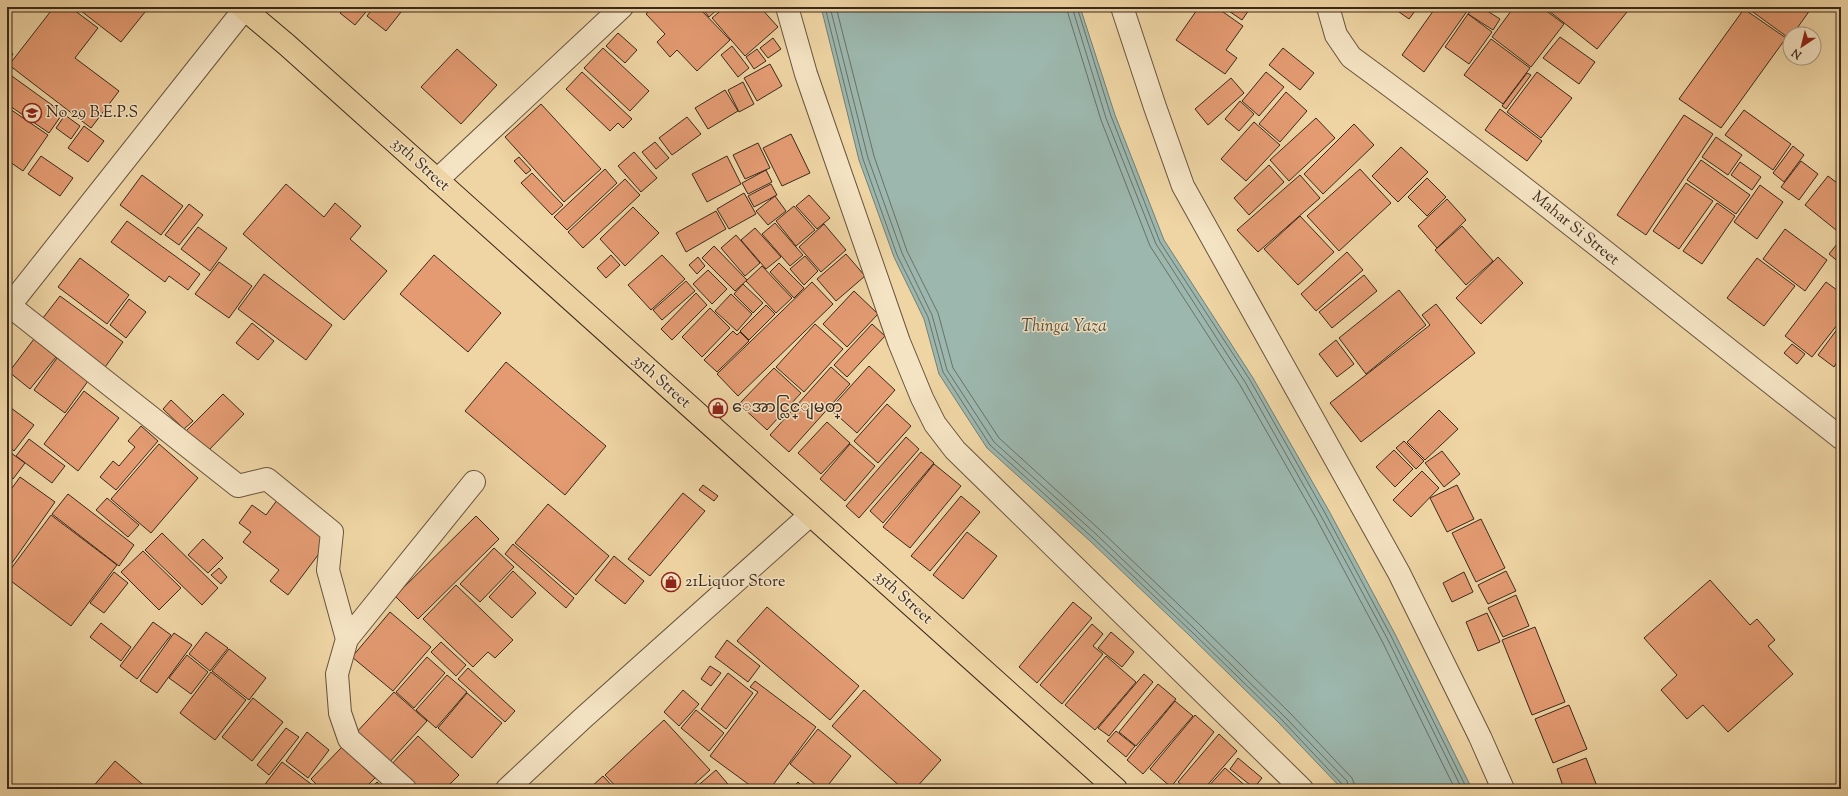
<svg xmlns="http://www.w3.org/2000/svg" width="1848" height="796" viewBox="0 0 1848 796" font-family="'Sorts Mill Goudy','Noto Sans Myanmar',serif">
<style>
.water{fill:#9cb7ae;stroke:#757e74}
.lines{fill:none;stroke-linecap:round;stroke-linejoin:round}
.shore{stroke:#6b7066;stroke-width:1}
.building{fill:#e49b72;stroke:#3a291d}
.minor-casing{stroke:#67543f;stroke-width:24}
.major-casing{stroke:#3a291d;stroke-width:24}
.minor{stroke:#f5e4c4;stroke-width:22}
.major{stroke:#efd5a4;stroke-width:22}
.labels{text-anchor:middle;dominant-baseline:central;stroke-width:3;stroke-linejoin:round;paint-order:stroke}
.poi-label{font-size:16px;fill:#3a291d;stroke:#f5e4c4;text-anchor:start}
.street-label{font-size:16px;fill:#3a291d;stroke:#f5e4c4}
.water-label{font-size:17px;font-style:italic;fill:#524c41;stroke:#f5e4c4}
</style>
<rect width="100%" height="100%" fill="#efd5a4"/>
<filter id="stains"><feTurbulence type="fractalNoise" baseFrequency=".005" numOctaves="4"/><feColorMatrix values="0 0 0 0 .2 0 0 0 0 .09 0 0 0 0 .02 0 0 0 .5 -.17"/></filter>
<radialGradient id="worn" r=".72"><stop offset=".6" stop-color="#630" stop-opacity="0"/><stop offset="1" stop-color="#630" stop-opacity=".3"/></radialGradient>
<!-- water -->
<path class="water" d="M821 7H1080L1115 115 1164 240 1253 378 1329 511 1395 634 1472 789H1342L1279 723 1190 636 1090 541 987 448 939 374 924 319 894 257 859 160Z"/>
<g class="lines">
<!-- shore -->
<path class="shore" d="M825 7 863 159 897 255 928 317 943 372 990 445 1093 538 1193 633 1282 720 1343 785 1344 789
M830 7 868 158 902 253 932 315 947 370 994 442 1096 534 1196 630 1285 717 1347 781 1349 789
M836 7 874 156 907 251 938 313 953 368 999 438 1100 530 1200 625 1290 713 1352 778 1356 789
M1066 7 1101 120 1150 246 1240 385 1316 518 1382 641 1455 789
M1072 7 1106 118 1156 244 1245 382 1321 516 1387 638 1462 789
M1077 7 1111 116 1160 242 1250 380 1325 513 1391 636 1467 789"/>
</g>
<!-- building -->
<path class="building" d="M54 7H70L98 28 75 58 119 91 91 128 9 65Z
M76 7H149L121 42Z
M345 7H370L355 25 340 13Z
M374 7H405L386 31 367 16Z
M653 7H698L730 40 697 71 677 50 670 57 657 42 665 34 646 14Z
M701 7H720L709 17Z
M725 7H760L778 27 745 56 712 18Z
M1199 7H1216L1243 26 1226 50 1237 58 1225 74 1176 40Z
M1223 7H1251L1242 20Z
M1392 7H1418L1409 19Z
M1436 7H1470L1424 72 1402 55Z
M1473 7H1481L1500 19 1493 30 1468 14Z
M1514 7H1541L1564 24 1531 67 1492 37Z
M1544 7H1631L1597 49Z
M1746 7H1806L1810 10 1793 34H1790V39Z
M1744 9 1786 38 1721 128 1679 99Z
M1468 14 1492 32 1469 64 1445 47Z
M618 33 637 50 625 63 606 46Z
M1560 37 1595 62 1579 84 1543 58Z
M773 38 781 49 768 58 760 48Z
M1491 39 1530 68 1503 104 1464 75Z
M732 46 749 68 738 77 721 55Z
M603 48 649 91 630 111 584 68Z
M1283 48 1314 73 1300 90 1269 65Z
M457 49 497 85 461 124 421 87Z
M757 49 766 61 754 69 746 57Z
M7 50 13 54 7 62Z
M770 64 782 86 757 101 744 78Z
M582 72 632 119 623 128 618 123 610 131 566 89Z
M1266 72 1284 87 1259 116 1242 101Z
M1537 72 1572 98 1541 138 1507 112Z
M1527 73 1531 75 1506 109 1502 106Z
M9 74 63 113 49 133 7 104V78Z
M1231 78 1244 93 1208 125 1195 109Z
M743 82 754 104 739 112 728 90Z
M725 90 738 111 708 129 695 108Z
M1286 92 1307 111 1280 142 1259 124Z
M1240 101 1254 114 1239 131 1225 119Z
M541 104 601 169 564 202 505 137Z
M7 107 48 135 23 171 7 160Z
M1500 109 1542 141 1527 161 1485 130Z
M1744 110 1791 144 1773 170 1725 135Z
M65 115 80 126 71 139 56 128Z
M1684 115 1713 134 1646 235 1617 215Z
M687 117 701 134 672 155 659 138Z
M1316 118 1335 138 1289 181 1270 160Z
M1254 122 1280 145 1246 181 1221 159Z
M1354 124 1374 145 1323 194 1304 174Z
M84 126 104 141 88 162 68 148Z
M791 134 810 173 782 186 763 148Z
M1716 137 1742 155 1728 175 1702 157Z
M655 142 669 158 656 169 642 152Z
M758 143 770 168 745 179 733 155Z
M1793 146 1804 155 1784 182 1773 173Z
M1401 147 1428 172 1398 202 1372 176Z
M634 152 657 178 641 192 618 166Z
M41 156 73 178 60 196 28 174Z
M727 156 741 184 707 202 692 174Z
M519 157 531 170 526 174 514 161Z
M1701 160 1750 195 1736 214 1687 180Z
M1801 161 1818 174 1799 200 1781 187Z
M1740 162 1761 177 1752 190 1731 175Z
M1269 165 1284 182 1249 215 1234 198Z
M605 169 617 183 567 230 554 217Z
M1360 169 1391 203 1339 251 1307 216Z
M766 170 772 182 748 194 742 183Z
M532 173 563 205 552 215 521 183Z
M142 175 183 206 161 235 120 205Z
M1300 175 1320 198 1258 252 1237 230Z
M1828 176 1841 186V234L1805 205Z
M1427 178 1446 197 1427 216 1408 197Z
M625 179 640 195 583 248 568 232Z
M1686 183 1713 201 1679 249 1653 231Z
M286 184 324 217 335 203 361 226 350 239 387 271 344 320 243 234Z
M771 184 777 195 754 207 748 196Z
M1760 185 1783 202 1757 239 1734 222Z
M744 193 756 214 729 229 717 209Z
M809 195 830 218 817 229 796 206Z
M775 196 786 211 768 225 756 211Z
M1447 199 1466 220 1437 248 1418 226Z
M1717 203 1735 216 1702 264 1683 251Z
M189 204 203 215 179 245 165 235Z
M794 206 815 230 796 246 776 221Z
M633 207 659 233 625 266 600 239Z
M716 211 726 229 686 252 676 233Z
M1300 216 1334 252 1298 285 1264 249Z
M127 221 200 274 188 290 169 276 165 282 111 242Z
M775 223 803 255 790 266 762 234Z
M824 224 846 250 821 272 799 247Z
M1462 226 1493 261 1466 285 1435 250Z
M198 227 227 248 210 271 181 249Z
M755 228 781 257 766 269 741 240Z
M1785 229 1827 260 1805 291 1763 259Z
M736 235 760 263 745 276 721 248Z
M1841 239V264L1829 254Z
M714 246 747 280 735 291 702 258Z
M1347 252 1363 270 1316 311 1301 294Z
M846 254 865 276 836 301 817 279Z
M434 255 501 313 468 352 400 294Z
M611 255 620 265 606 278 597 268Z
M662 255 685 279 651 310 628 285Z
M805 256 818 271 804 285 790 269Z
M698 257 705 266 697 274 689 265Z
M1498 257 1523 283 1481 324 1456 298Z
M80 258 129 295 107 324 58 287Z
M1757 258 1795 286 1764 326 1727 298Z
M219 262 252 286 229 318 195 294Z
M779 263 804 288 794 298 770 272Z
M762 266 792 298 776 313 746 281Z
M708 270 727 289 712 304 693 284Z
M264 274 332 325 306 360 238 309Z
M1364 275 1377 291 1332 328 1319 312Z
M686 281 695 291 662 320 653 310Z
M812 282 833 304 738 396 717 374Z
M1826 282 1841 293V320L1812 357 1785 336Z
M743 284 763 303 753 313 734 294Z
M1399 290 1426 325 1366 374 1339 338Z
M854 291 878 314 847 347 823 324Z
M696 293 707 305 672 340 661 329Z
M731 294 752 314 737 331 715 311Z
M60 296 123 342 103 370 39 323Z
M129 299 146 312 126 338 110 325Z
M1436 304 1475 353 1361 442 1330 403 1430 325 1422 315Z
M766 305 775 314 749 340 740 331Z
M710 308 730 328 702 357 682 337Z
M252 323 274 341 258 360 236 343Z
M815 324 843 349 804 392 776 367Z
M872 324 885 336 847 377 834 365Z
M1841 324V365L1837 362 1834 367 1818 355Z
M733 331 737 335 740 332 749 341 717 372 704 360Z
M34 339 56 357 30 389 9 372Z
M1336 340 1354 364 1337 377 1319 354Z
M1792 344 1805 354 1797 364 1784 353Z
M57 358 88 381 65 413 34 390Z
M506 362 606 446 565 495 465 411Z
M869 366 895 390 857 433 830 409Z
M831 367 850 384 789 452 770 435Z
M774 368 801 393 767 430 739 404Z
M84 391 119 418 78 471 44 444Z
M223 394 244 414 206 453 185 432Z
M171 400 193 421 184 429 163 409Z
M887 404 911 426 878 463 854 441Z
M7 405 34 425 14 451 7 445Z
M1439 410 1458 429 1425 460 1407 442Z
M827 422 850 443 821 474 798 453Z
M141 426 158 441 116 490 100 477 113 461 119 466 135 447 128 441Z
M906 437 919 449 859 518 846 506Z
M29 439 65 466 52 483 16 456Z
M1404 441 1424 461 1416 469 1396 448Z
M159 444 198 478 151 533 111 499Z
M850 444 875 466 845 501 820 479Z
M7 450 25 463 13 479 7 475Z
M1394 450 1413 469 1395 487 1376 467Z
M1442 451 1460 474 1444 487 1425 463Z
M921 452 934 463 883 523 870 511Z
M934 464 961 486 910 548 883 527Z
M1422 471 1439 488 1411 517 1393 500Z
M20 477 55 502 7 570V495Z
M703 485 718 496 714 501 699 490Z
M1457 485 1474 519 1447 532 1430 498Z
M683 493 705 511 650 576 628 559Z
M68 494 134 545 119 566 52 514Z
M961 496 980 512 930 571 911 556Z
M107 498 139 525 128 537 96 510Z
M278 499 330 539 288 595 270 581 279 570 243 542 251 532 239 523 252 505 266 515Z
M548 504 609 556 576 595 515 543Z
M51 515 117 565 71 626 7 578V574Z
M476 516 499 539 418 619 395 596Z
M1481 519 1505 568 1476 582 1452 533Z
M967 532 997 556 963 599 933 575Z
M162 533 218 588 202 605 145 550Z
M203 539 223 558 208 573 188 555Z
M513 544 574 598 566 608 505 554Z
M494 548 514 567 480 602 460 584Z
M143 551 181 588 159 610 121 572Z
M614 556 644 581 625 604 595 580Z
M219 568 227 577 221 584 211 575Z
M513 571 536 593 512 618 489 597Z
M1506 571 1516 591 1488 604 1478 585Z
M114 572 128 583 104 613 90 603Z
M1464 572 1473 592 1452 602 1443 583Z
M1710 580 1750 625 1757 619 1775 640 1768 646 1793 674 1728 732 1703 705 1687 719 1661 690 1677 675 1644 638Z
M456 585 513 640 495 658 488 652 473 667 423 619Z
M1516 595 1529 626 1503 637 1488 608Z
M1073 602 1092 618 1037 683 1019 667Z
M767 607 859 686 830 720 737 641Z
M390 612 431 647 393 691 352 657Z
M1487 613 1500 642 1478 651 1466 622Z
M153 622 171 635 137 679 120 666Z
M101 623 131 647 121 661 90 637Z
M1092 624 1103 634 1093 646 1103 654 1062 704 1040 685Z
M1535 627 1565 702 1532 715 1502 640Z
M206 632 228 648 210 671 189 654Z
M1111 632 1134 652 1122 667 1098 648Z
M174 633 192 645 157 693 140 681Z
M727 640 760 666 748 682 715 657Z
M441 642 466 665 456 676 431 652Z
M229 649 266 678 249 700 212 671Z
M187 655 208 672 191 694 169 678Z
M1106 656 1136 682 1095 730 1065 705Z
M427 657 445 673 414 708 396 692Z
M710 666 721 673 711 686 701 679Z
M468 668 515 711 505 722 458 679Z
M211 672 246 700 215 740 180 713Z
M728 673 753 693 726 729 701 709Z
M1144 674 1153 682 1109 736 1098 728Z
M447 675 467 692 436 728 416 710Z
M755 681 816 727 770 789H755L710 756 758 692 750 687Z
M1158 684 1176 699 1136 746 1119 732Z
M683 690 699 704 679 726 664 712Z
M864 690 941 760 915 789H903L832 726Z
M394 692 427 721 387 765 354 735Z
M467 693 502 723 472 758 438 728Z
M253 698 283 722 252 761 222 737Z
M1175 701 1193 716 1143 774 1127 760Z
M1569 705 1587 749 1553 763 1535 719Z
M696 710 724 733 709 751 681 728Z
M1195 715 1214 732 1171 787 1150 769Z
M664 720 710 770 689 789H618L605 775Z
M286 728 299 737 269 775 257 765Z
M818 729 851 756 825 789H821L790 764Z
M1116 731 1135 746 1126 757 1107 741Z
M307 732 329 750 308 778 286 761Z
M1219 734 1237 751 1204 789H1186L1178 782Z
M418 736 459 775 445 789H412L389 767Z
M342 747 375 778 364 789H321L311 779Z
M1238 758 1262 778 1254 788 1230 769Z
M1586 758 1598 789H1564L1557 769Z
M115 761 148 789H91Z
M282 762 315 787 313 789H266L263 787Z
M1225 768 1249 789H1206Z
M716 770 732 789H694Z
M603 776 615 789H589Z
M377 782 384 789H370Z
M798 782 804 789H791Z"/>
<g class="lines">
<!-- minor casing -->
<g class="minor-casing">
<path id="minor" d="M787 7 806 74 899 342 922 398 935 424 955 450 1302 789
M1122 7 1155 107 1183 186 1399 573 1480 737 1503 789
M1328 7 1336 35 1351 57C1518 179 1678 311 1841 438
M437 180 622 7
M10 306 238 486 267 479 332 532 328 570 347 639
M7 309 246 7
M405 789 349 739 340 713 337 674 347 639 474 482
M507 789 582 719 810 515"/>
</g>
<!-- major casing -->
<g class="major-casing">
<path id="major" d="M242 7 287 45 1116 789"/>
</g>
<!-- minor -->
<use href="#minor" class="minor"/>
<!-- major -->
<use href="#major" class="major"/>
</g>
<!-- icons -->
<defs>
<g id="school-ring" transform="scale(1)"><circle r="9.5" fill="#f5e4c4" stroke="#8f2418" stroke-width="1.5"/><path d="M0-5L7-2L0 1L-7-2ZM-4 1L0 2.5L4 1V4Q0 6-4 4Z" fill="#8f2418"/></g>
<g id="shop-ring" transform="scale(1)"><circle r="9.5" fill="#f5e4c4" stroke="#8f2418" stroke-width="1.5"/><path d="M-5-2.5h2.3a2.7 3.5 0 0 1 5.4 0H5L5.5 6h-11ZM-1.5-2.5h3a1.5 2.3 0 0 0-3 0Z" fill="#8f2418"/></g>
</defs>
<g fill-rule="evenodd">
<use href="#school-ring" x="32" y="113"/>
<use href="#shop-ring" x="718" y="408"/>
<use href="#shop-ring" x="671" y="582"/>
</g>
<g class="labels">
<!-- poi labels -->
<g class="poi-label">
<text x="46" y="113">No 29 B.E.P.S</text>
<text x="732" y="408">ေအာင္လြင္ျမတ္</text>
<text x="685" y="582">21Liquor Store</text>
</g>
<!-- street labels -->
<g class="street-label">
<text transform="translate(420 165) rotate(42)">35th Street</text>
<text transform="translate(1575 229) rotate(39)">Mahar Si Street</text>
<text transform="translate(661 382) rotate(42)">35th Street</text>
<text transform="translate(903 598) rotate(42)">35th Street</text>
</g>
<!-- water labels -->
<g class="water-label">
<text x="1064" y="327">Thinga Yaza</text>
</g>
</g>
<!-- margin -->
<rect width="1848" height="796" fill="none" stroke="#efd5a4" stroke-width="24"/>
<rect x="8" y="8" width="1832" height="780" fill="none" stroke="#3a291d" stroke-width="2"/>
<rect x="12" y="12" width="1824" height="772" fill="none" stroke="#3a291d"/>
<!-- north arrow -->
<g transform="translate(1802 46) rotate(215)"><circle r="19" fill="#f5e4c4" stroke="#aa9981"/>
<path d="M0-3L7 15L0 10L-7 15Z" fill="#8f2418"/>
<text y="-6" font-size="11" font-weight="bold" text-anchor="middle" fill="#3a291d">N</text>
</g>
<rect width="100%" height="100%" filter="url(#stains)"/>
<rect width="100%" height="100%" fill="url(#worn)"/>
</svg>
